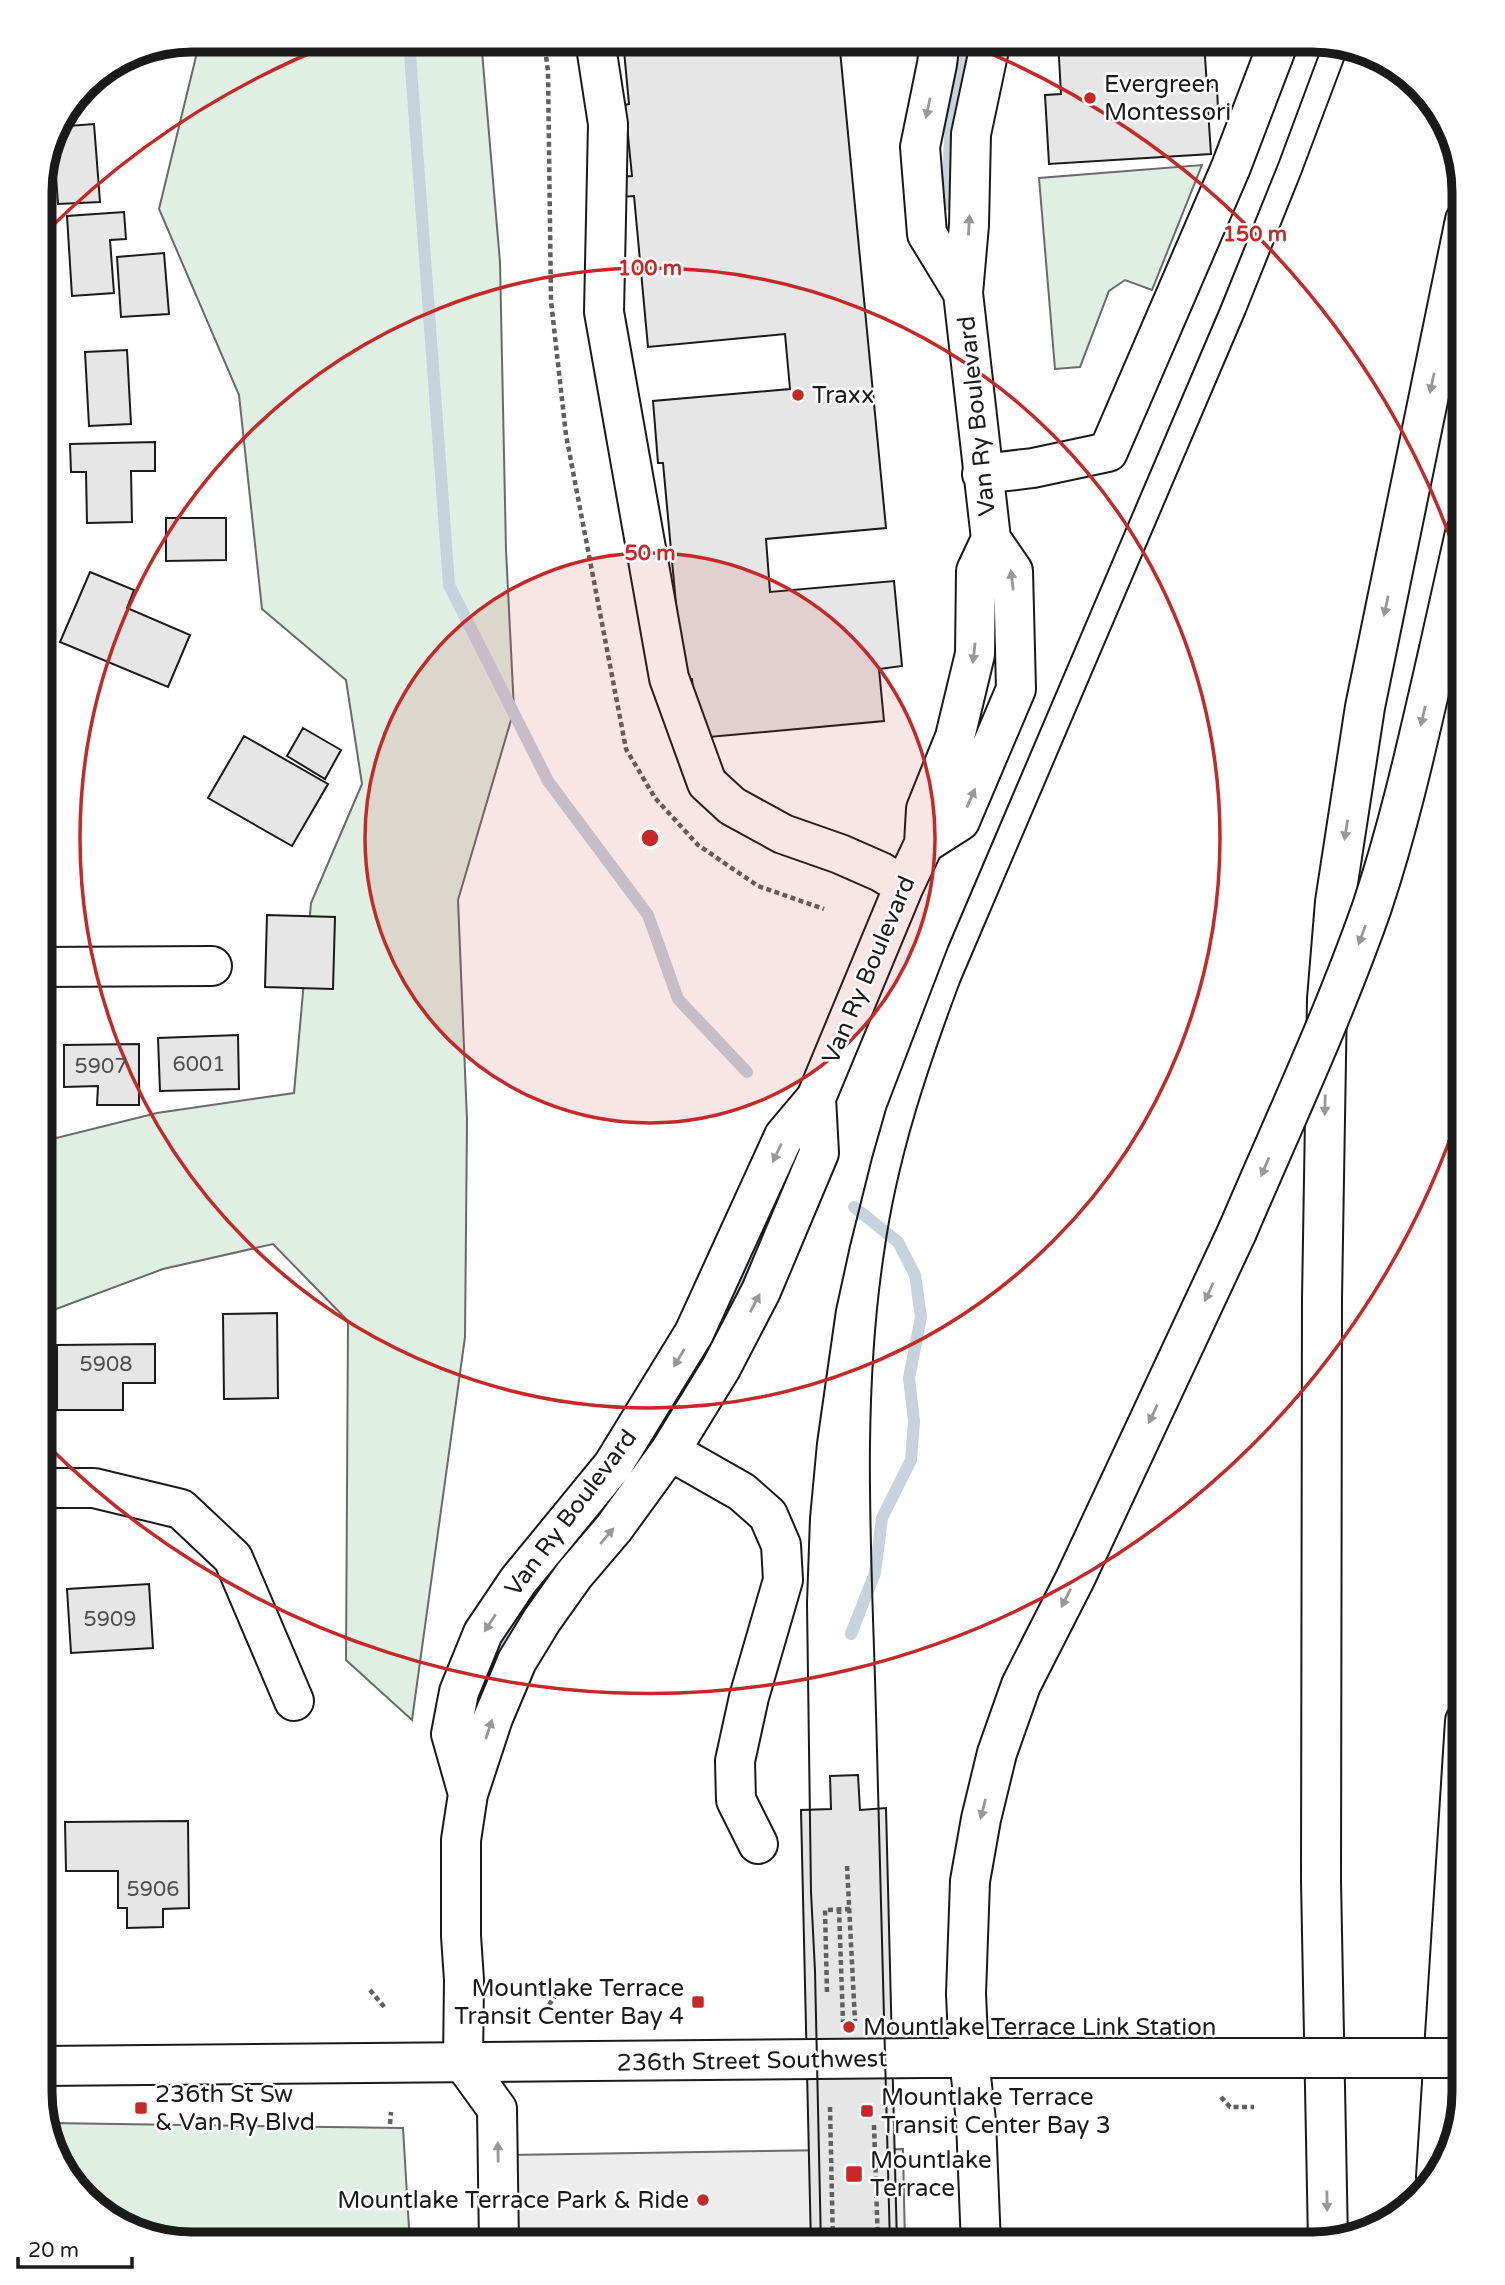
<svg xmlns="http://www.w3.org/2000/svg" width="1505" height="2285" viewBox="0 0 1505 2285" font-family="'Varela Round',sans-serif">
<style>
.green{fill:#e0efe3;stroke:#6a6a6a;stroke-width:2}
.parking{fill:#ededed;stroke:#6a6a6a;stroke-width:2}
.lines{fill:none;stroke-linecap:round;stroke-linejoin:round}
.stream{stroke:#c6d2dc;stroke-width:12}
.building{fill:#e6e6e6;stroke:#1a1a1a;stroke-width:2}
.minor-casing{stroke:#1a1a1a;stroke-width:42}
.major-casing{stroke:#1a1a1a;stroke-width:42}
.highway-casing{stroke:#1a1a1a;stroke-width:42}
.path{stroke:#5f5f5f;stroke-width:4.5;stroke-dasharray:5 3.5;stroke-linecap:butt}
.minor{stroke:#fff;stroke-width:38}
.major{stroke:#fff;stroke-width:38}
.highway{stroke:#fff;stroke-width:38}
.tram{stroke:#1a1a1a;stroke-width:2}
.major-bridge-casing{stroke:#1a1a1a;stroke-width:42;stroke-linecap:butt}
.highway-bridge-casing{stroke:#1a1a1a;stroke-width:42;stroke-linecap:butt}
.major-bridge{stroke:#fff;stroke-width:38}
.highway-bridge{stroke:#fff;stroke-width:38}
.oneway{fill:#989898}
.ring{fill:none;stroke:#c62828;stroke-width:3.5}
.poi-dot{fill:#c62828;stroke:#fff;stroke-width:2.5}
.labels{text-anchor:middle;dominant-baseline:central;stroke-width:5;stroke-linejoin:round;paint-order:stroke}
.number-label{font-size:21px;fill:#4d4d4d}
.poi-label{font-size:24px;fill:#1a1a1a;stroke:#fff;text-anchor:start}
.street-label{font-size:24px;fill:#1a1a1a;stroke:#fff}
.rim{fill:none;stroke:#1a1a1a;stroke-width:9}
.centre{fill:#c62828;stroke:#fff;stroke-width:3.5}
.ring-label{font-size:21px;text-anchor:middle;font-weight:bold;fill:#c62828;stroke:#fff;stroke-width:5;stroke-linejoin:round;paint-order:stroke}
</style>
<rect width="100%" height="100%" fill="#fff"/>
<!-- green -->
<path class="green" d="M200 40H481L500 262 506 550 514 710 458 900 467 1120 465 1337 412 1720 346 1660 348 1321 273 1244 163 1269 40 1315V1142L157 1113 294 1093 311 903 362 784 346 680 262 609 239 395 159 209Z
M1202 165 1152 290 1125 280 1109 291 1080 367 1055 369 1039 178Z
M48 2123 403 2128 410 2245 183 2244 116 2224 60 2168Z"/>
<!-- parking -->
<path class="parking" d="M903 2149 905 2245H503L502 2155Z"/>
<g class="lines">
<!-- stream -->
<path class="stream" d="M409 40 449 585 548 781 648 915 678 999 747 1072
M947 204 951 117 963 40
M723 1325 799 1151
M851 1634 875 1573 882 1518 911 1460 914 1421 909 1378 921 1317 915 1275 898 1242 854 1207
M475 1708C483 1689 489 1670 498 1652 519 1606 555 1567 588 1529"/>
</g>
<!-- building -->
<path class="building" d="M623 40H839L886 528 766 539 770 592 894 581 902 666 879 669 884 721 698 738 692 679 683 680 663 463H658L653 401 790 389 785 334 648 347 634 196 620 197 618 177 632 176 625 105 629 104Z
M1058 40 1204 41 1207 87H1217L1218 109H1208L1211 154 1049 164 1045 95 1061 94Z
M94 124 100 202 58 204 53 135 55 127Z
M124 212 126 239 110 240 114 293 72 296 67 216Z
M164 253 169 314 121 317 117 257Z
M127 350 131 424 89 426 85 352Z
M155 442V471H131L132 522 87 523 86 472H71L70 444Z
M166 518H226V560L166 561Z
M90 572 134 590 127 608 190 635 168 687 60 642Z
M303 728 341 750 325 779 287 756Z
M244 736 328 784 292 846 208 798Z
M267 915 335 917 333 989 265 987Z
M238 1035 239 1089 160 1091 158 1038Z
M139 1044V1105H97L98 1086 64 1087V1045Z
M277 1313 278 1398 224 1399 223 1314Z
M155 1344V1383H123V1410H57V1345Z
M149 1584 153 1648 71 1653 67 1589Z
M858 1775 860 1810 886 1808 897 2245H811L801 1810 831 1809 830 1776Z
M188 1821 189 1908 163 1909V1927L127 1928V1908H118V1871H66L65 1822Z
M40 1937H48V1978L40 1979Z"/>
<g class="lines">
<!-- minor casing -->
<g class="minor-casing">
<path id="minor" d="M595 40 608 124 604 312 669 678 707 783 732 806 783 834 840 854 881 872 904 886
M940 40 937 64 920 147 927 234 963 293
M982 474 1033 468 1108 452 1231 167 1279 41
M924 844 960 821 1016 689 1013 571 991 539 963 293 969 225 971 134 991 40
M40 967 212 966
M670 1451 742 1492 768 1515 781 1545 783 1580 749 1697 735 1761 736 1800 758 1844
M40 1488H94L181 1509 233 1558 294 1701
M468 1794 451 1734 459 1692 483 1633 518 1581 613 1465 694 1333 784 1136 816 1098 904 886 924 844 926 809 955 737 975 654 976 571 991 539
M969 2059 976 2121 981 2245
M499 2245 497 2109 463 2062 464 1980 461 1936V1840L468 1794 493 1718 517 1661 542 1620 574 1575 614 1528 670 1451 721 1368 761 1291 819 1153 816 1098"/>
</g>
<!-- major casing -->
<g class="major-casing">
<path id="major" d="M40 2066 925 2058H1260"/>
</g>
<!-- highway casing -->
<g class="highway-casing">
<path id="highway" d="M1439 649 1465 533
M969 2059 966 1994 970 1881 981 1819 997 1753 1021 1685 1075 1579 1237 1232
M1436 2177 1465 1721
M1328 2241 1321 1881 1322 1299 1327 999 1335 902 1365 707 1465 220"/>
</g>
<!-- path -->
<path class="path" d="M544 40 548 72 551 301 566 435 626 749 655 798 698 845 758 886 824 909
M847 1866 855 2021
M839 1909 843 2022
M370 1990 386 2009
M827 1992 825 1910 850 1909
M549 2005 559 1990
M1221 2097 1230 2107H1254
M830 2107 833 2245
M390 2124 391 2112
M874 2125 878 2245"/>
<!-- minor -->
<use href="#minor" class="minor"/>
<!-- major -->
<use href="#major" class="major"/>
<!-- highway -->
<use href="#highway" class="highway"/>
<!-- tram -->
<path class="tram" d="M821 2245 815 1971 811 1892 807 1603 810 1518 817 1443 836 1310 850 1246 872 1158 886 1109 948 947 1221 306 1279 162 1324 41
M890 2245C886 2068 880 1890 876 1713 872 1561 861 1404 884 1253 897 1159 927 1070 960 982L1245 314 1301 174 1348 49"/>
<!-- major-bridge casing -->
<g class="major-bridge-casing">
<path id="major-bridge" d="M1260 2058H1465"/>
</g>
<!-- highway-bridge casing -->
<g class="highway-bridge-casing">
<path id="highway-bridge" d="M1237 1232C1283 1124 1333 1018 1372 907 1400 823 1419 736 1439 649"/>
</g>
<!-- major-bridge -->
<use href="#major-bridge" class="major-bridge"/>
<!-- highway-bridge -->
<use href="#highway-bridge" class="highway-bridge"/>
</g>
<!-- one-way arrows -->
<defs><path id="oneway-solid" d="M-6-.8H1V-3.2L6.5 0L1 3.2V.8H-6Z" transform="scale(1.75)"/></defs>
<g class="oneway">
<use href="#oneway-solid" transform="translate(928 108) rotate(102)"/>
<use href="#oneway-solid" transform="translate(969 225) rotate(-87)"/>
<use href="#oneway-solid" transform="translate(1432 383) rotate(102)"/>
<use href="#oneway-solid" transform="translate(1012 580) rotate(-97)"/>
<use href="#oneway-solid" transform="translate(1386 606) rotate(102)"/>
<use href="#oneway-solid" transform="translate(974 653) rotate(96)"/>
<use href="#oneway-solid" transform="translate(1423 716) rotate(103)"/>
<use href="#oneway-solid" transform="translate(971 798) rotate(-66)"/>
<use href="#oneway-solid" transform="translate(1346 830) rotate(99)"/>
<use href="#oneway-solid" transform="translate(1362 935) rotate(110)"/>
<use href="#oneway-solid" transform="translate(1325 1105) rotate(91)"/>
<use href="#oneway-solid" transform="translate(777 1153) rotate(115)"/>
<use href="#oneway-solid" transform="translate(1265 1167) rotate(113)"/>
<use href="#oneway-solid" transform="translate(1209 1292) rotate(115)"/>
<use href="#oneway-solid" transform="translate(755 1303) rotate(-62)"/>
<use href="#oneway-solid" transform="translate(679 1358) rotate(121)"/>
<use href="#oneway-solid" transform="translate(1153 1414) rotate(115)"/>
<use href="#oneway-solid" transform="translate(607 1536) rotate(-50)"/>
<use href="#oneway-solid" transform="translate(1066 1598) rotate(117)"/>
<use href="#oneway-solid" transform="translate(490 1623) rotate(123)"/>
<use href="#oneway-solid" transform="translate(489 1729) rotate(-72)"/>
<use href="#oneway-solid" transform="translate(983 1809) rotate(104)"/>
<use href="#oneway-solid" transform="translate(498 2152) rotate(-91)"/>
<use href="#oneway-solid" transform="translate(1327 2201) rotate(89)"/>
</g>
<!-- distance rings -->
<circle cx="650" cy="838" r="285" fill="#c62828" fill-opacity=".12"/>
<g class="ring">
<circle cx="650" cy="838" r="285"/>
<circle cx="650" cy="838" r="570"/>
<path d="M1463 1102A855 855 0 0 1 45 1443M45 233A855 855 0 0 1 337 42M963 42A855 855 0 0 1 1463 574"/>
</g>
<!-- markers -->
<g class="poi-dot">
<circle cx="1090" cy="98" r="7"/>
<circle cx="798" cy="395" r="7"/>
<rect x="691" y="1995" width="14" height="14" rx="3.5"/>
<circle cx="849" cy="2027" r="7"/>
<rect x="134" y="2101" width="14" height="14" rx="3.5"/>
<rect x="860" y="2104" width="14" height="14" rx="3.5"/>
<rect x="845" y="2165" width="18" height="18" rx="3.5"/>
<circle cx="703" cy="2200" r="7"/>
</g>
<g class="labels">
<!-- number labels -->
<g class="number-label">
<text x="199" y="1064">6001</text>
<text x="101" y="1066">5907</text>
<text x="106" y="1364">5908</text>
<text x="110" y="1619">5909</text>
<text x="153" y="1889">5906</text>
</g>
<!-- poi labels -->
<g class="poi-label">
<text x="1104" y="84">Evergreen<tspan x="1104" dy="28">Montessori</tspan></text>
<text x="812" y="395">Traxx</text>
<text x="684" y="1988" text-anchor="end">Mountlake Terrace<tspan x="684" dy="28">Transit Center Bay 4</tspan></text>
<text x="863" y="2027">Mountlake Terrace Link Station</text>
<text x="155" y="2094">236th St Sw<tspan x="155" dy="28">&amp; Van Ry Blvd</tspan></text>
<text x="881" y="2097">Mountlake Terrace<tspan x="881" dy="28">Transit Center Bay 3</tspan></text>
<text x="870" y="2160">Mountlake<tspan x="870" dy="28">Terrace</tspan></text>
<text x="689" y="2200" text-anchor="end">Mountlake Terrace Park &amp; Ride</text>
</g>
<!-- street labels -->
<g class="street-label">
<text transform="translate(977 416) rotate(-96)">Van Ry Boulevard</text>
<text transform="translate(869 970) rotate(-67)">Van Ry Boulevard</text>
<text transform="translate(571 1513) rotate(-53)">Van Ry Boulevard</text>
<text transform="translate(752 2061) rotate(-1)">236th Street Southwest</text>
</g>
</g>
<!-- crop -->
<path d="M0 0H1505V2285H0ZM192 52H1312A140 140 0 0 1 1452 192V2092A140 140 0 0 1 1312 2232H192A140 140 0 0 1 52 2092V192A140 140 0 0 1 192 52Z" fill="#fff" fill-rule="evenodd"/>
<path class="rim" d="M192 52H1312A140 140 0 0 1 1452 192V2092A140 140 0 0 1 1312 2232H192A140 140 0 0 1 52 2092V192A140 140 0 0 1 192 52Z"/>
<circle cx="650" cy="838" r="10" class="centre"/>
<g class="ring-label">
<text x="1255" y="241">150 m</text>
<text x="650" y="275">100 m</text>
<text x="650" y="560">50 m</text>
</g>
<!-- scale -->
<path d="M18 2257v10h114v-10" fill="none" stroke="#1a1a1a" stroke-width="3.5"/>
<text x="28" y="2257" font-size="21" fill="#1a1a1a" stroke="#ffffff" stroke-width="5" paint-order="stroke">20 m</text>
</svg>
